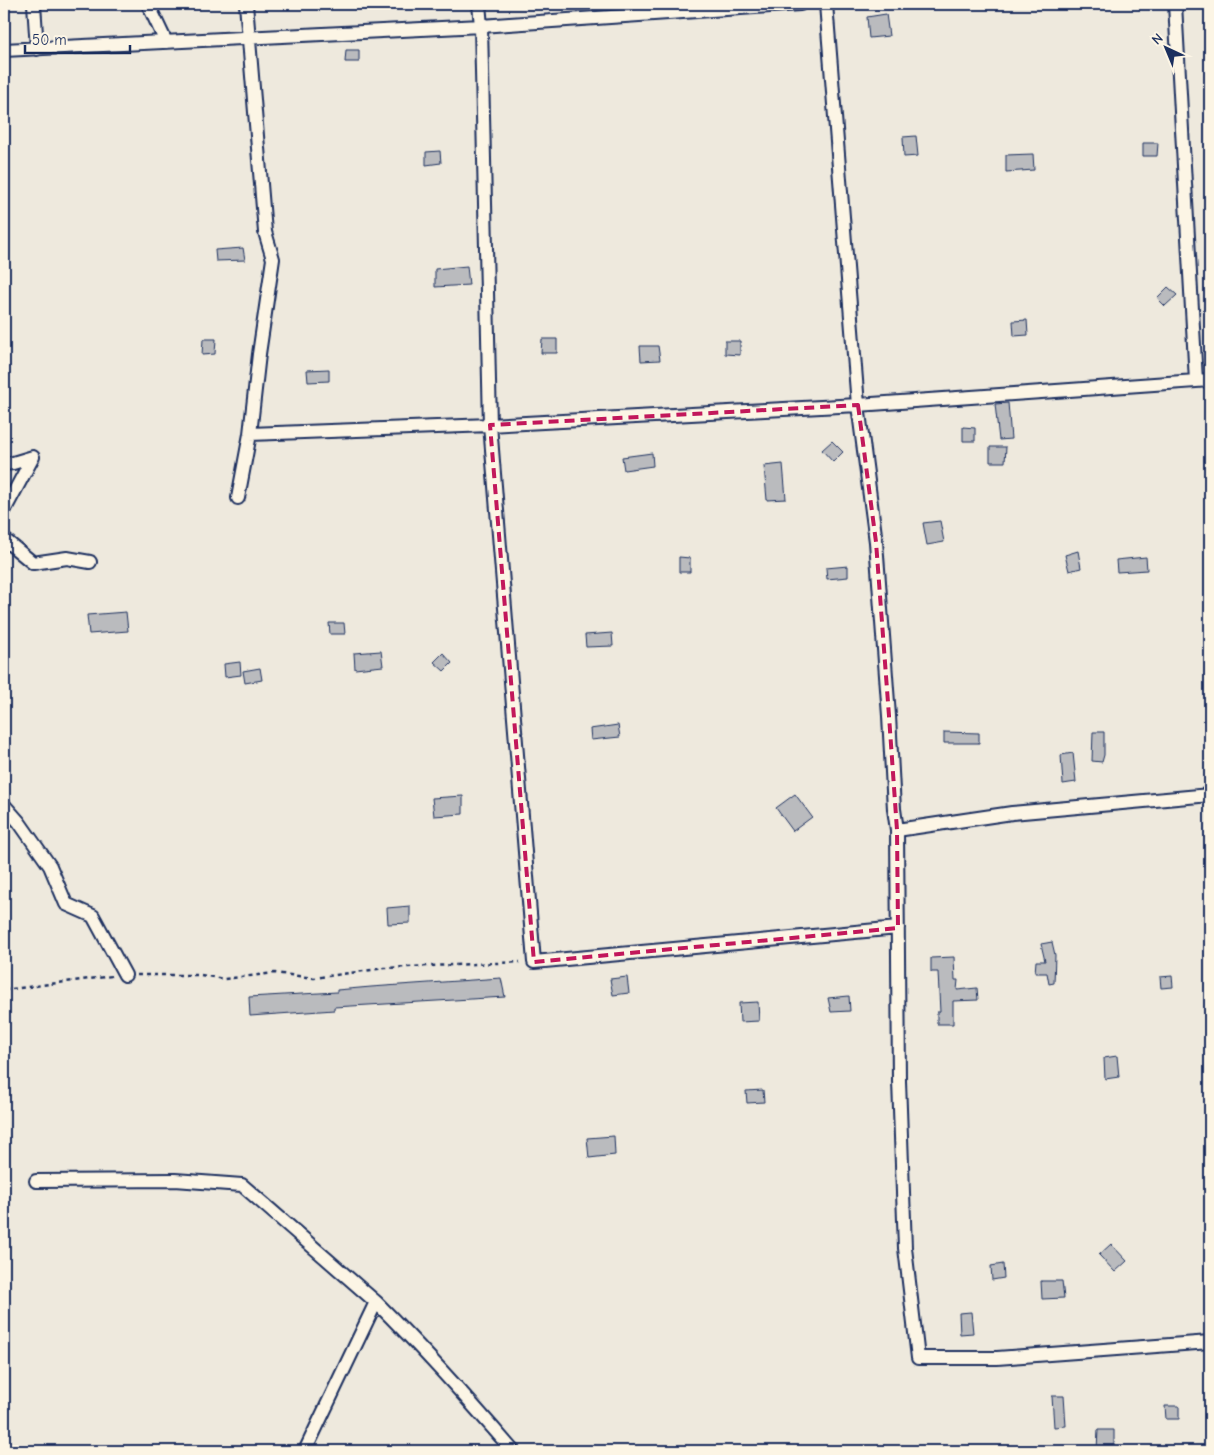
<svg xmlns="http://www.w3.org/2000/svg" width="1214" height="1455" viewBox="0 0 1214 1455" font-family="'Comic Neue',sans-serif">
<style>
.building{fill:#babbbe;stroke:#1b2f5e}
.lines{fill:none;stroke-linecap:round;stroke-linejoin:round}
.street-casing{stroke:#1b2f5e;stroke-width:16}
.path{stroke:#1b2f5e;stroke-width:2.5;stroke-dasharray:4 4;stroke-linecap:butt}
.street{stroke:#fcf5e5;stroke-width:12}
.marked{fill:none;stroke:#c2185b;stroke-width:4;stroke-dasharray:10 6;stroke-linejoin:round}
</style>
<rect width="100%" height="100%" fill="#eee9dd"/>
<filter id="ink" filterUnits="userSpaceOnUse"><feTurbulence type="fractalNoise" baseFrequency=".02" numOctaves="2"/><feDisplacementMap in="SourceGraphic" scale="10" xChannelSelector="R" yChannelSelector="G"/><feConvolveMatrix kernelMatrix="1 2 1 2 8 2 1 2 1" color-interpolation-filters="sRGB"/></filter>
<g filter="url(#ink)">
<!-- building -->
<path class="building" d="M886 14 889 36 869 38 867 17Z
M346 50H359V62H345Z
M916 136 918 156 904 157 903 137Z
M1143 143H1158L1157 156H1143Z
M440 151 441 163 426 165V152Z
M1033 154 1034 170 1006 172V155Z
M243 248 245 260 216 261 215 250Z
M467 266 469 285 435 287V269Z
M1168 287 1177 295 1165 306 1157 298Z
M1027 320 1028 335 1014 336 1013 321Z
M203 339H216L215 354 202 355Z
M542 339H557V353H541Z
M725 341H740V355L725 354Z
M640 346H658L660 360 641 361Z
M329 369V381L308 382 307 370Z
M1008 403 1011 439 999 440 995 404Z
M963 427 975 428V441H963Z
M832 441 843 452 833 462 822 450Z
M990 447H1006L1005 462H990Z
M652 453 653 466 624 470 622 457Z
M783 464 786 499 767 500 764 466Z
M940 521 944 542 927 545 923 523Z
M1078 551 1081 568 1069 571 1065 555Z
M679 557 690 558V572H679Z
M1146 557 1147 570 1117 572 1116 560Z
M848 566V577L827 579 826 568Z
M126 612 128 631 89 634 87 615Z
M329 623H344L345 634H330Z
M612 633 613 646 586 647 585 635Z
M381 651 383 666 355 669 354 653Z
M443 653 452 663 444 671 434 662Z
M240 662 241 675 225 677 224 664Z
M260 668 262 680 245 683 243 671Z
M618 725 620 737 591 740 590 729Z
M944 732 979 733V743H944Z
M1093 732H1104V755L1102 762 1092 761Z
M1073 753 1076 782 1063 784 1061 755Z
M795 794 812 817 793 831 776 808Z
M463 796V814L434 816 432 798Z
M410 906V923L388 924 387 908Z
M1052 942 1055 955 1054 983 1049 984 1047 973H1035L1036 961H1045L1041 944Z
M954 957 955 980H958L957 990 977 988 978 1000 953 1001V1024H937V1012H940L938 972H931V958Z
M1172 976 1173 987 1161 988 1160 977Z
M627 977 629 993 613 995 610 979Z
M501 978 505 997 334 1007V1010L250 1016 249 997 337 992V990L371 987Z
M849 996 850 1011 831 1012 828 998Z
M758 1002 759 1021 740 1022 739 1003Z
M1117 1056 1119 1077 1105 1079 1104 1058Z
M763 1090 764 1102 747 1103 746 1091Z
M614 1136 615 1155 589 1158 587 1138Z
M1111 1244 1127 1261 1115 1272 1099 1255Z
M1003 1264 1004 1278 992 1280 991 1266Z
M1041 1281H1062L1064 1298 1042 1299Z
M971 1312 973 1333 960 1334 959 1313Z
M1052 1396H1064L1066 1426 1054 1427Z
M1165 1406H1179V1419H1166Z
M1098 1430H1114V1450H1097Z"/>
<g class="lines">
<!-- street casing -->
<g class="street-casing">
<path id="street" d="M34 4 37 49
M148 4 166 42
M479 4 481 26 490 425 534 962 898 928
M826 4 858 405 876 542 889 716 894 809 897 830 899 1081 905 1248 918 1358H997L1210 1342
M1175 4 1196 381
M4 50 481 26 800 4
M250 434 490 425 858 405 1210 380
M4 464 13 463 33 457
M238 498 250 434 259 354 273 259 265 232 246 4
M4 511 33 457
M4 539 33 563 67 558 90 562
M4 805 19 822 50 866 66 904 93 916 125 975
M897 830 1012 813 1210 795
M36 1181 175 1180 242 1185 376 1302C424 1350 469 1400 513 1451
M305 1451 376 1302"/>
</g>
<!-- path -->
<path class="path" d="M137 975H201L224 979 275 973 314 978 385 968 520 962
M4 990 112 976"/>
<!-- street -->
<use href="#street" class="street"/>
</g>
</g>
<!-- marked area -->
<path class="marked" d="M858 405 876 542 889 716 897 830 898 928 534 962 490 425Z"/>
<!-- margin -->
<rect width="1214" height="1455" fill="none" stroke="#fcf5e5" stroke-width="20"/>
<rect x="10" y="10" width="1194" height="1435" fill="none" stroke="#1b2f5e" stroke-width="2" filter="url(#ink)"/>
<!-- north arrow -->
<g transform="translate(1166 48) rotate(316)" stroke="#fcf5e5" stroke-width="4" paint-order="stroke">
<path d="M0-4L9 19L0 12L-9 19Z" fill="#1b2f5e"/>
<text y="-8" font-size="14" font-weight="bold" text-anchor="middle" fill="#1b2f5e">N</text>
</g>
<!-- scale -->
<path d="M25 45v8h105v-8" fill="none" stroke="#1b2f5e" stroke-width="2.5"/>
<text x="32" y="45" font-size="15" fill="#1b2f5e" stroke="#fcf5e5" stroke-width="4" paint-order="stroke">50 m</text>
</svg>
